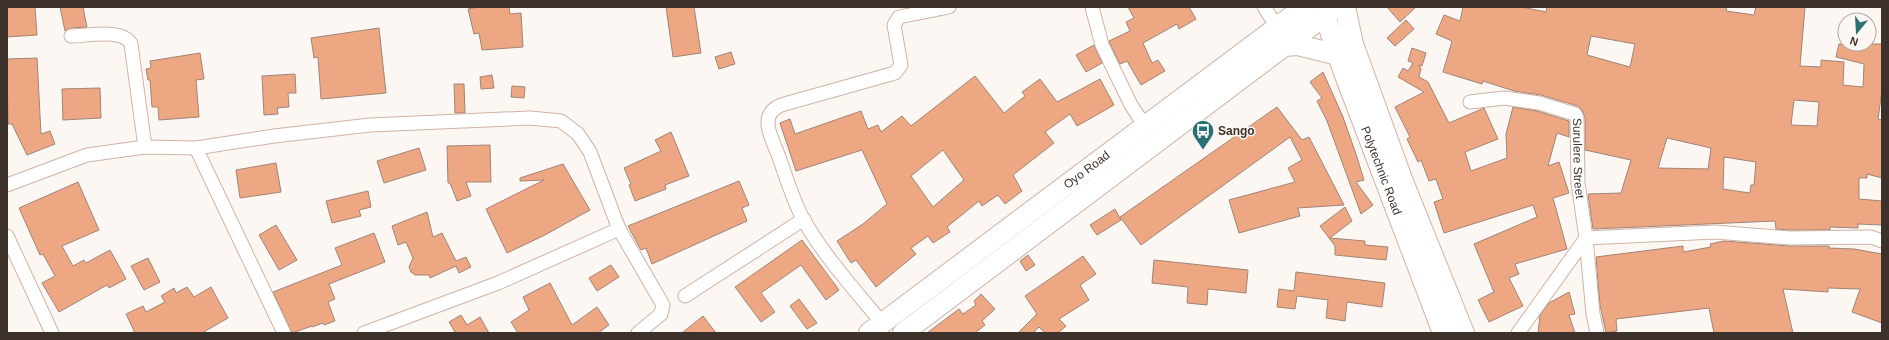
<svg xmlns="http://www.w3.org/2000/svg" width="1889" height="340" viewBox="0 0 1889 340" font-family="Arial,sans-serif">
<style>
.building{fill:#eda782;stroke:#a08577;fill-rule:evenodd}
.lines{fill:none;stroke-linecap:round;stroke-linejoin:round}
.minor-casing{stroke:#cfb3a5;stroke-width:15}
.primary-casing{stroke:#cfb3a5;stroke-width:22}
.minor{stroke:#fff;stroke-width:13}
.primary{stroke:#fff;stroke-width:20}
.labels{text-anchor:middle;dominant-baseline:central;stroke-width:3;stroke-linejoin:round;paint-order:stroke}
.poi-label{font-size:12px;font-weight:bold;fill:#3d312c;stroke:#fdf7f3;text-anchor:start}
.street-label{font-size:12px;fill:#3d312c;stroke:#fdf7f3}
</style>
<rect width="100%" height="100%" fill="#fdf7f3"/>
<!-- building -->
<path class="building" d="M7 7H35L37 35 7 37Z
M60 7H83L87 27 70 28 65 31Z
M478 7H509L510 14 521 13 523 47 482 50 479 33 474 34 468 9Z
M666 7H694L701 53 673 57Z
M1128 7H1189L1196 19 1179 29 1177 24 1143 43 1152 63 1158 60 1165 71 1141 85 1127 61 1120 64 1109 41 1130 31 1126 22 1134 18Z
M1387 7H1416L1400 22Z
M1463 7H1522L1546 12 1547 7H1727L1726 11 1754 15 1756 7H1805L1800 66 1821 67V60L1844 62 1843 85 1863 87 1864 64 1836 57 1839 44H1882V91L1878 119 1882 120V178L1867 174V178H1859V199L1882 201V225L1858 224V228L1830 227V230H1790L1776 229 1775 221 1593 229 1588 194 1621 193 1631 160 1585 150V118L1582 110 1578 106 1541 95 1514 91 1483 81 1482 84 1443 72 1452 41 1436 34 1444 15 1460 21ZM1591 36 1635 44 1630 67 1587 55ZM1794 100 1819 102 1817 126 1791 125ZM1667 138 1711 148 1708 169 1658 168ZM1724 157 1756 162 1754 185H1751L1750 193 1723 189Z
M1406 20 1414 29 1395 46 1387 38Z
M379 28 386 93 321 99 318 57 314 58 311 38Z
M1094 45 1102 63 1086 72 1076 55Z
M1412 48 1426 53 1422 66 1419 65 1421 69 1419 77 1428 82 1449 123 1484 108 1498 139 1465 152 1471 171 1507 158 1506 134 1513 107 1537 111 1569 121V137L1557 133 1548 166 1559 162 1569 193 1553 198 1567 249 1515 264 1519 274 1509 278 1523 306 1489 322 1478 300 1494 292 1474 244 1537 217 1533 205 1444 233 1434 202 1443 199 1436 179 1429 181 1421 160 1418 162 1407 139 1410 137 1395 107 1424 92 1398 77 1403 68 1408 71 1413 63 1408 61Z
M731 52 735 64 719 69 715 57Z
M200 53 204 79 196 80 199 117 159 120 158 107H152L150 80H148L146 69 151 68 150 61Z
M37 58 41 134 50 131 55 144 27 155 12 124H8L7 59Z
M1323 72 1343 117 1357 157 1364 180 1356 182 1373 205 1361 214 1327 121 1317 101 1322 98 1310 82Z
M295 74 296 93H288L289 107 277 108 278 114 264 115 262 76Z
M492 75 494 88 481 89 480 77Z
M975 76 1004 113 1025 96 1022 92 1040 79 1057 102 1100 79 1114 105 1077 126 1070 114 1045 132 1054 143 1013 175 1022 191 1005 204 998 195 982 206 979 201 947 227 950 232 933 243 928 236 911 248 916 254 876 287 856 260 851 263 837 241 863 224 887 204 862 150 796 171 780 123 790 119 795 134 861 111 868 129 878 125 881 132 902 116 911 126ZM943 150 964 180 933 207 911 176Z
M454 84H464L465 113H455Z
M512 86 525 87 524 98 511 97Z
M100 88 101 118 63 120 62 89Z
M1277 107 1302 140 1309 137 1344 205 1298 208 1300 216 1239 233 1229 200 1295 182 1288 168 1302 160 1290 137 1141 245 1120 217Z
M671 132 689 176 665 185 666 189 635 201 629 185 631 184 624 168 661 151 655 140Z
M490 145 491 182H466L471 196 457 201 450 183H448L447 146Z
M419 148 426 170 384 183 377 161Z
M276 163 281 192 240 198 236 170Z
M563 164 590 210 543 236 507 253 486 209 544 180 520 181V178Z
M739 181 749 205 742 208 747 221 652 264 646 248 641 250 628 226Z
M78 182 99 230 62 246 73 266 84 260 86 263 110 250 126 279 109 288 107 285 59 312 42 283 55 276 43 254 40 255 19 208Z
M368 191 371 207 359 210 361 216 332 223 326 201Z
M1345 207 1352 221 1330 238 1365 241V245L1388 247 1386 260 1335 255V246L1320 226Z
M1115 209 1121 220 1097 235 1090 225Z
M427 212 433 237 442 233 456 261 466 257 471 267 459 273 456 266 430 278 429 275H415L411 272 409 267 413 258 406 242 398 245 392 226Z
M276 225 297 260 279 270 259 235Z
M374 233 385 262 329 284 335 299 328 302 335 321 324 325 323 323 312 327V326L292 333 273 292 342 265 335 248Z
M802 240 839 290 826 300 801 265 761 293 775 312 761 322 735 287Z
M1724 241 1789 246H1829V248L1854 249 1882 254V323L1852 312 1860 289 1828 288V292L1783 289 1793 333H1714L1709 308 1616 319 1617 331 1606 333 1600 305 1596 257 1683 246V252L1711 247 1710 244Z
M1028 255 1035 265 1026 271 1020 261Z
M1083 256 1096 274 1080 285 1089 300 1059 319 1066 326 1058 333H1045L1039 327 1033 333H1018L1037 314 1025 296Z
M148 258 160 282 144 290 131 266Z
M1154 260 1248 270 1246 293 1208 289 1207 305 1187 303 1188 287 1152 283Z
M611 265 619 277 597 291 589 278Z
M1296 272 1385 283 1382 307 1347 302 1345 321 1326 318 1328 300 1297 296 1295 309 1277 307 1279 289 1294 291Z
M550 283 572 325 597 307 609 325 598 333H518L511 322 529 310 523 297Z
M187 287 194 297 211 287 228 318 202 333H135L126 314 143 306 146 312 165 302 161 296 174 288 176 293Z
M1569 292 1575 314 1569 315 1575 333H1538L1540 315 1549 303Z
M981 294 995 309 982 321 985 325 975 333H927L959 309 963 314 976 305 974 301Z
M799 299 817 323 807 329 790 306Z
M461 315 467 325 480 317 489 333H453L455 332 449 322Z
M703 316 716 333H682Z"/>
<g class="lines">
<!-- minor casing -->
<g class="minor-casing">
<g id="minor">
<path d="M1092 7 1102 45 1131 105 1145 126"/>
<path d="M1264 7 1278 28"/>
<path d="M71 36C87 36 123 28 131 44L145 147"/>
<path id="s1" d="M1470 102 1504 98 1539 103 1575 114 1577 118 1578 183 1586 238 1593 314 1597 333"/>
<path d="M196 148 284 333"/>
<path d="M7 185 87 155 145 147 196 148 274 136 370 125 530 118 561 121 578 134 590 152 619 229"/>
<path d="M7 236 52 333"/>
<path d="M685 296 804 219"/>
<path d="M882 323C855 290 824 256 803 219 793 200 786 177 779 157 772 138 757 115 781 105L895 73 901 65 894 25 899 17 949 7"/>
<path d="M364 333 498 283 619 229 663 305 661 314 638 333"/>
<path d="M1518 333 1586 238 1715 232 1790 238 1871 237 1882 241"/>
</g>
</g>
<!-- primary casing -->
<g class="primary-casing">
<g id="primary">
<path id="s2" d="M1322 7 1343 70 1443 333"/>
<path d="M1345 7 1353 44 1402 179 1464 333"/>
<path d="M1284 46 1298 45 1338 55"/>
<path id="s3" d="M869 333 1304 7"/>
<path d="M903 333 1336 7"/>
</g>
</g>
<!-- minor -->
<use href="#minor" class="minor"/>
<!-- primary -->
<use href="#primary" class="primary"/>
</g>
<!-- icons -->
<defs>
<g id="bus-pin" transform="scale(1.15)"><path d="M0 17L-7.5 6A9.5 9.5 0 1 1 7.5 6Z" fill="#277174" stroke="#fdf7f3"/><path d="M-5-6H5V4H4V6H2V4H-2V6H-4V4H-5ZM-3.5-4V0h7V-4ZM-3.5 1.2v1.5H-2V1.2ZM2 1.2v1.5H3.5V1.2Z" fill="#fff"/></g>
</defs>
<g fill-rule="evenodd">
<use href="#bus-pin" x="1203" y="131"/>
</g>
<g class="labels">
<!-- poi labels -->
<g class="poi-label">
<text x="1218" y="131">Sango</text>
</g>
<!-- street labels -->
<g class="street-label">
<text stroke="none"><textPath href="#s1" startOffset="152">Surulere Street</textPath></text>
<text stroke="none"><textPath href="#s3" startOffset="272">Oyo Road</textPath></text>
<text stroke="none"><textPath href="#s2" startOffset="174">Polytechnic Road</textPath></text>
</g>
</g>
<!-- border -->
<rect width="1889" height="340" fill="none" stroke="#3d312c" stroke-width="16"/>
<!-- north arrow -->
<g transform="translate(1857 32) rotate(198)"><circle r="19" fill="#fdf7f3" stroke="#b0a8a3"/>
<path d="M0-3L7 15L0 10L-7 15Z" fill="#277174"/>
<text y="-6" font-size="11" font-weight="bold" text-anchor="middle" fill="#3d312c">N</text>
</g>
</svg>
